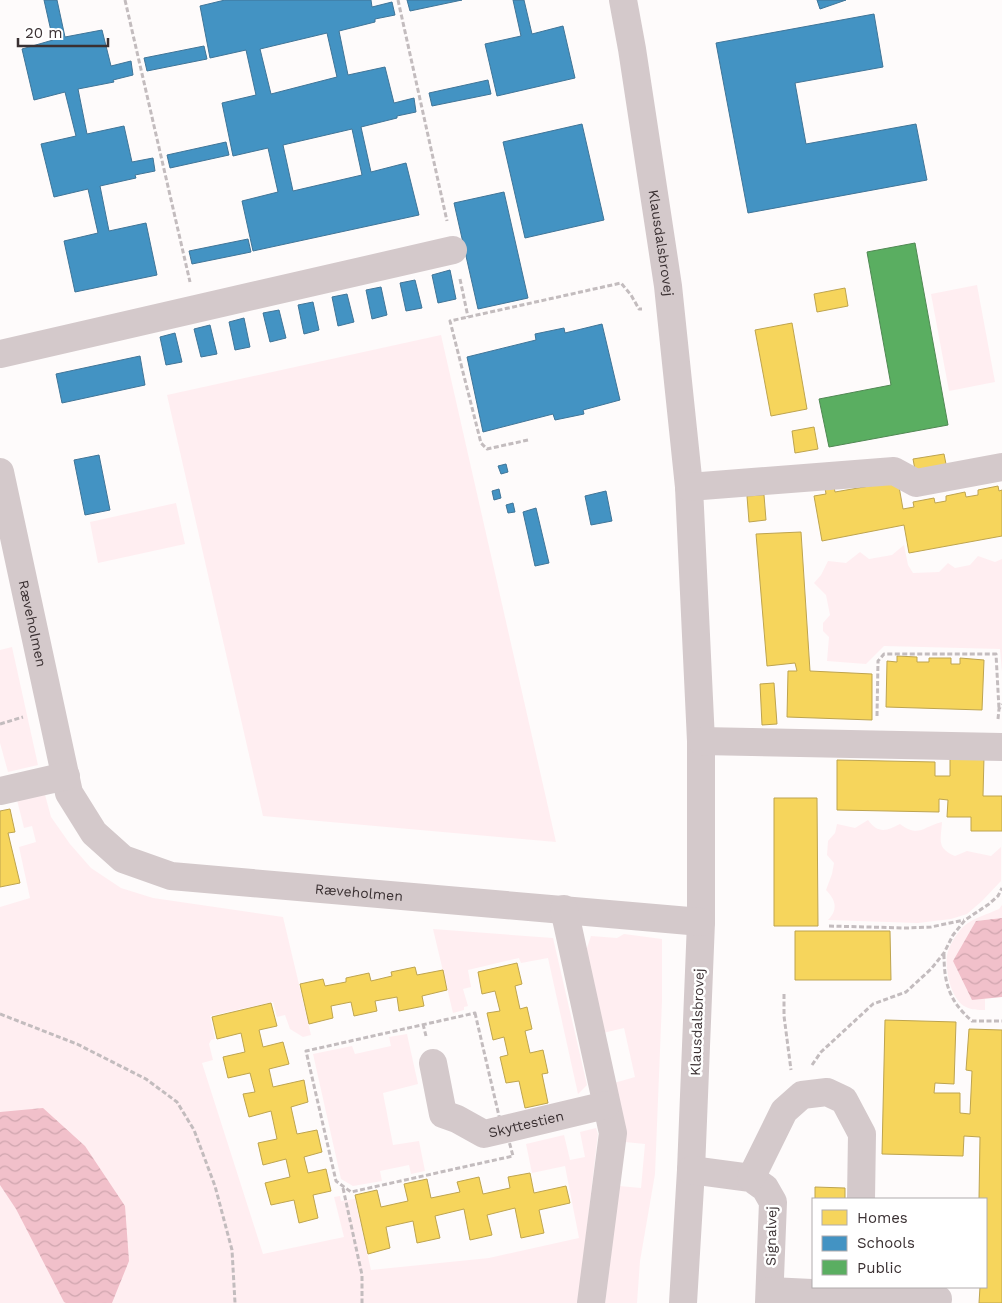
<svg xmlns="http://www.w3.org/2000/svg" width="1002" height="1303" viewBox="0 0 1002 1303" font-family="'Work Sans',sans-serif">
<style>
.green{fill:#ffeef1}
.water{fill:url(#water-waves)}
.homes{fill:#f6d55c;stroke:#bea44f}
.schools{fill:#4393c3;stroke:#407598;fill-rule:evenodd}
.public{fill:#5aae61;stroke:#508853}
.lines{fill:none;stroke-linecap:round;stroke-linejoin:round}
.path{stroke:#c3bcbe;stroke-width:3;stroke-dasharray:5 2.5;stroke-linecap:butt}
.minor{stroke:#d4c9cb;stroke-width:28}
.labels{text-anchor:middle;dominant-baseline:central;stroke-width:5;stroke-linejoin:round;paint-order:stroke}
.street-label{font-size:14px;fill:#3a3032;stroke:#fff}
</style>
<defs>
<pattern id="water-waves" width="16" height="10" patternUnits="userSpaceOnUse" patternTransform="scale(1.25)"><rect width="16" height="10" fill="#f1c0ca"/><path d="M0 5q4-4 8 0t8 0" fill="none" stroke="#cfa5ae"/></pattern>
</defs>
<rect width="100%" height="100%" fill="#fefbfb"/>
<!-- green -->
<path class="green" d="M977 285 995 382 949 391 931 294Z
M441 335 556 842 263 816 167 395Z
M176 503 185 544 98 563 90 522Z
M904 545 908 565 913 573 939 572 948 563 955 568 970 565 978 556 995 562 1002 559V672L1000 649 884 646 866 664 827 661 829 637 823 631V623L830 615 826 595 814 583 821 575 828 561 846 563 860 552 869 559 892 555Z
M12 647 38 765 8 772 0 743V650Z
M44 791 51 817 70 844 91 868 121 888 153 898 283 917 311 1035 303 1037 290 1029 285 1015 277 1017 273 1002 210 1016 215 1039 211 1040 209 1044 213 1060 202 1063 263 1254 344 1237 334 1197 340 1196 341 1201 355 1199 371 1270 489 1258 579 1238 565 1166 532 1173 526 1144 564 1135 570 1160 585 1157 580 1132 596 1128 598 1134 578 1303H0V907L30 898 19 847 36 842 32 826 24 828 16 796Z
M868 820C878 834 887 831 900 824 919 838 922 827 942 822 941 840 936 848 955 856L967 851 991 856 1001 847V881L982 901 967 914 951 919 918 923 828 920C839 909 835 899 826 890L832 874 834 863 827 855 828 841 835 833 837 824 855 828Z
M1002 905V918L976 921 972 999H985V1010C978 1010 972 1010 966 1007 951 1000 945 971 947 955 949 945 957 933 964 926 973 918 988 914 999 909Z
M433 929 553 938 587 1085 578 1094 548 958 521 963 519 958 468 970 471 987 463 989 468 1006 464 1007V1010L453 1013Z
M624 934 662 939V1001L655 1174 640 1261 637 1303H605L619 1186 641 1188 645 1144 625 1142 614 1083 635 1077 624 1028 603 1033 585 954 591 936 617 938Z
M407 1034 418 1084 383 1093 393 1145 419 1141 425 1171 411 1174 409 1165 380 1171 382 1181 353 1186 341 1179 313 1054 352 1046 355 1054 391 1046 389 1037Z"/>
<!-- water -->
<path class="water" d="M1002 918V997L972 1000 953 961 976 921Z
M43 1108 85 1146 125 1206 129 1261 112 1303H66L64 1302 16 1209 0 1185V1112Z"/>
<!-- homes -->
<path class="homes" d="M845 288 848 306 817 312 814 294Z
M792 323 807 409 771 416 755 330Z
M814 427 818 449 795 453 792 431Z
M944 454 947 469 916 475 913 459Z
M898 481 903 509 914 507 913 502 934 498 935 503 946 501V496L965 492 966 497 978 495V490L998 486 999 491 1002 490V536L909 553 904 525 822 541 814 496 826 494 825 488 834 487 835 492Z
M764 495 766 520 749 522 747 496Z
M801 532 810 671 872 674V720L787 717 788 671H797L795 663 767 666 756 534Z
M897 656 917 657V662H929V658H951V664H960V658L984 660 982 710 886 707 887 661 897 662Z
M774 683 777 724 762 725 760 684Z
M950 756 984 757 983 796H1002V831H971V817H947L948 800 939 799V812L837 810V760L935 762V776H950Z
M774 798H817L818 926H774Z
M10 809 15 832 8 833 20 883 0 887V811Z
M795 931H890L891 980H795Z
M517 963 522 984 515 986 520 1009 527 1007 532 1029 525 1031 530 1053 543 1050 548 1073 542 1074 548 1103 525 1108 519 1081 506 1083 500 1057 508 1055 504 1037 493 1040 487 1013 500 1011 495 991 482 994 478 972Z
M415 967 417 975 443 970 447 990 422 996 424 1006 399 1011 397 997 375 1001 377 1011 354 1016 351 1002 331 1006 333 1018 309 1024 300 984 323 979 325 986 346 982V978L369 973 371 981 392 976 391 972Z
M271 1003 277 1026 259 1030 263 1047 283 1042 289 1064 269 1069 273 1087 304 1080 308 1102 291 1107 297 1134 317 1130 322 1152 304 1157 308 1173 326 1169 331 1191 313 1195 318 1218 299 1223 294 1200 271 1205 265 1183 290 1177 286 1159 263 1165 258 1143 277 1139 271 1111 249 1117 243 1094 255 1092 250 1073 228 1078 223 1057 245 1052 241 1033 217 1039 212 1017Z
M885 1020 956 1022 954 1084 935 1083 934 1093H960V1113L970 1114 972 1071 966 1070 969 1029 1002 1030V1303H979L980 1287H986V1199H979L980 1137 964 1136 963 1156 882 1154Z
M530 1173 534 1193 566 1186 570 1203 539 1210 544 1233 521 1238 515 1208 487 1215 492 1235 470 1240 464 1209 435 1216 440 1238 417 1243 413 1221 386 1227 390 1248 368 1254 355 1195 377 1190 381 1207 408 1201 404 1184 427 1179 431 1198 460 1192 457 1182 479 1177 483 1194 510 1188 508 1177Z
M815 1187 845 1188V1199H815Z"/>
<!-- schools -->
<path class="schools" d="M44 0H57L65 37 102 30 111 66 131 61 133 75 113 80 114 82 78 89 87 134 124 126 132 162 153 158 155 171 135 175 136 178 100 186 109 231 146 223 157 275 75 292 64 241 98 233 88 189 54 197 41 144 76 136 65 92 34 100 22 49 53 40Z
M225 0H371L372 7 392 2 395 15 375 19V22L339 31 348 75 385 67 394 103 414 98 416 112 397 116V118L361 127 371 172 406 163 419 215 253 251 242 201 278 192 268 148 233 156 222 103 256 95 246 50 210 58 200 6ZM327 33 337 77 271 94 260 49ZM352 129 362 175 293 191 283 145Z
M407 0H462L410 11Z
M513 0H524L532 34 563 26 575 78 497 96 485 44 521 36Z
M817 0H846L820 9Z
M874 14 883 67 795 83 806 144 916 124 927 180 748 213 716 43Z
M204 46 207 59 147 71 144 58Z
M488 80 491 94 432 106 429 93Z
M582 124 604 220 525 238 503 142Z
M226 142 229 155 170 168 167 155Z
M504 192 528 298 478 309 454 203Z
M248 239 251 252 192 264 189 251Z
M450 270 456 299 438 303 432 275Z
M415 280 422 308 406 311 400 283Z
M381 287 387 315 372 319 366 290Z
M347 294 354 322 338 326 332 297Z
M313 302 319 330 304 334 298 305Z
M279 310 286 338 270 342 263 313Z
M244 318 250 347 235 350 229 322Z
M602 324 620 400 583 410 584 414 555 420 553 414 483 432 467 357 536 340 535 334 564 328 565 333Z
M210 325 217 354 201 357 194 329Z
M175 333 182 362 166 365 160 337Z
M140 356 145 385 62 403 56 374Z
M99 455 110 510 85 515 74 460Z
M506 464 508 472 501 474 498 466Z
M499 489 501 498 494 500 492 491Z
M606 491 612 521 591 525 585 496Z
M513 503 515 512 508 513 506 505Z
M536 508 549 563 535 566 523 512Z"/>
<!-- public -->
<path class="public" d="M915 243 948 425 829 447 819 399 891 385 867 252Z"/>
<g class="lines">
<!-- path -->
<path class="path" d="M125 0 190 282
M398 0 447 221
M460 279 468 317
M528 440 487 449 481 443 450 321 621 283 631 295 639 309H642
M877 716 878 661 884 654H996L999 709
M998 719 999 709 1002 704
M0 724 23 717
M829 926 906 928 931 927 964 920
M944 954C944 983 949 1001 972 1021H1002
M784 994V1016L791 1070
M475 1013 499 1116 506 1130 513 1156 351 1192 336 1181 306 1051Z
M0 1014 77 1044 146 1079 177 1102 194 1130 215 1186 232 1250 235 1303
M423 1024 426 1036
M812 1065 821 1052 873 1004 906 992 931 969 944 953 953 935 965 920 989 904 998 896 1002 888
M343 1188 362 1275V1303"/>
<!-- minor -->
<g class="minor">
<path id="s1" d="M623 0 632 49 668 286 689 487 701 741V922L691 1170 683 1303"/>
<path d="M0 354 453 250"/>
<path id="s2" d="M0 472 69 793 94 833 123 859 171 876 701 922"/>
<path d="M689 487 894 471 916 483 1002 467"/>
<path d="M701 741 1002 747"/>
<path d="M0 791 66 776"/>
<path d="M564 909 613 1133 591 1303"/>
<path id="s3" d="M433 1063 443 1114 457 1119 484 1134 606 1105"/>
<path d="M691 1170 751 1178 765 1188 773 1202 769 1303"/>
<path d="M751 1178 784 1111 802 1095 827 1092 844 1100 862 1134 861 1199"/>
<path d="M770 1291 938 1299"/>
</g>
</g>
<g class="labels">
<!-- street labels -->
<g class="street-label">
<text stroke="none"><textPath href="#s1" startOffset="246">Klausdalsbrovej</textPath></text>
<text stroke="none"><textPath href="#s2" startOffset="155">Ræveholmen</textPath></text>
<text stroke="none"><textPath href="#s2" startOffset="654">Ræveholmen</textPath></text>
<text transform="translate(697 1022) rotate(-88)">Klausdalsbrovej</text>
<text stroke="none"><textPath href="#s3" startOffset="141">Skyttestien</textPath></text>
<text transform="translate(771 1236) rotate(-89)">Signalvej</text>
</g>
</g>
<!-- legend -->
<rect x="812" y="1198" width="175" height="90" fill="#ffffff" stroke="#b0acad"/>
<rect x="822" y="1210" width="25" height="15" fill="#f6d55c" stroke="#b0acad"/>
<text x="857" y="1223" font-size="15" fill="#3a3032">Homes</text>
<rect x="822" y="1236" width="25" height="15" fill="#4393c3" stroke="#b0acad"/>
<text x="857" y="1248" font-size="15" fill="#3a3032">Schools</text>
<rect x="822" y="1260" width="25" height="15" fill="#5aae61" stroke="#b0acad"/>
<text x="857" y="1273" font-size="15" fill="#3a3032">Public</text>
<!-- scale -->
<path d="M18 38v8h90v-8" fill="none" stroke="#3a3032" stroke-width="2.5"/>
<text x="25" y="38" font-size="15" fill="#3a3032" stroke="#ffffff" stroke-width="4" paint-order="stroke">20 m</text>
</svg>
